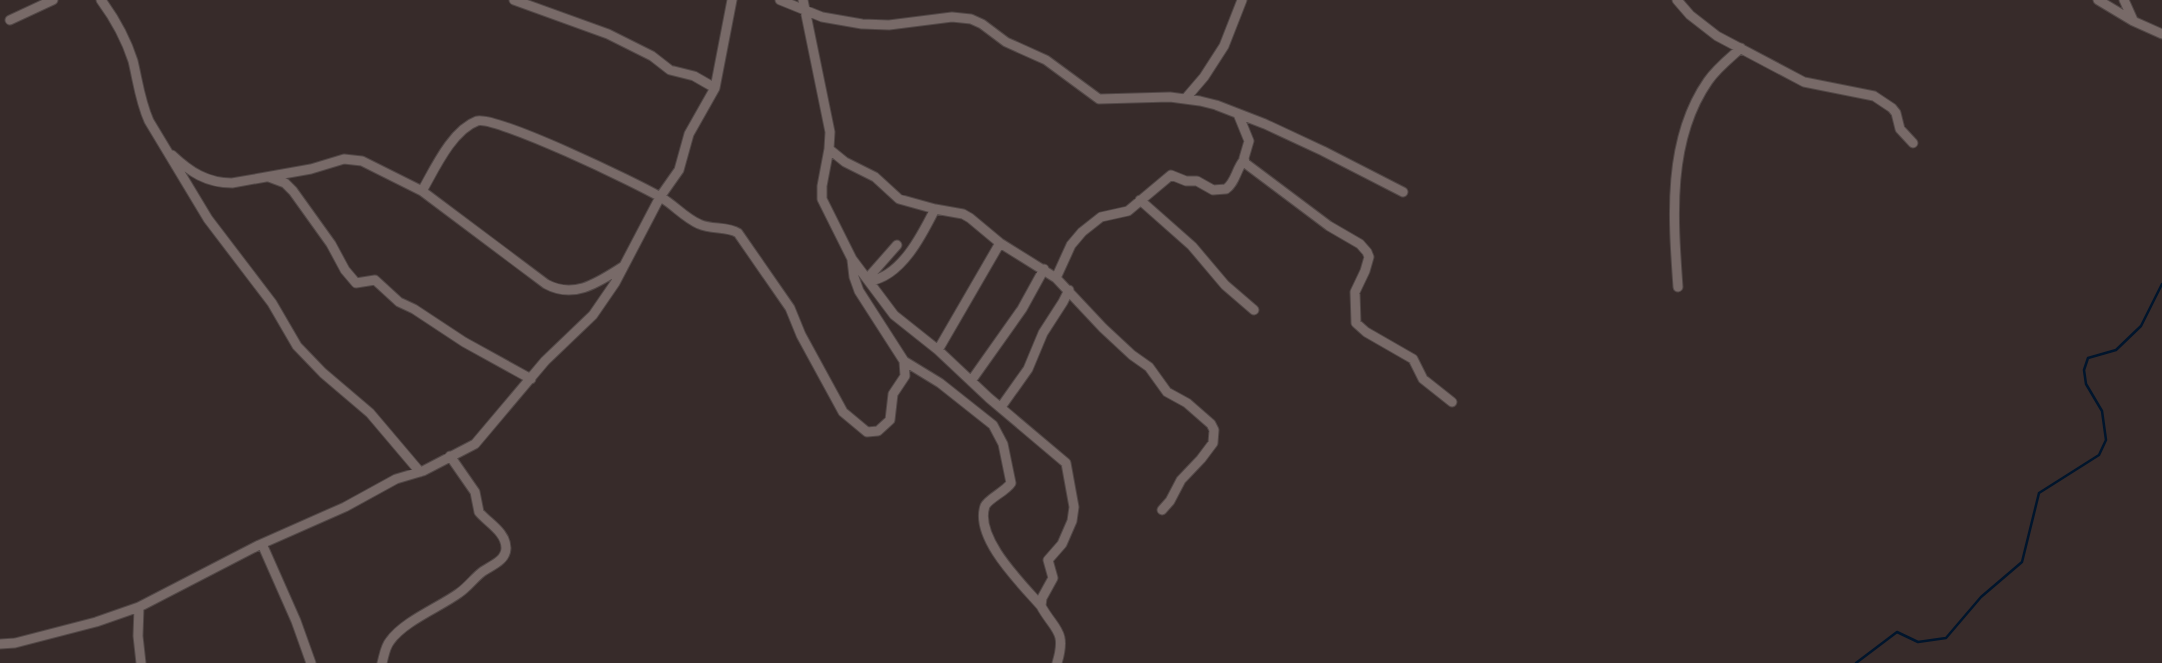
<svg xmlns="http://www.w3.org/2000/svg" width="2162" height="663" viewBox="0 0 2162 663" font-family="Karla,sans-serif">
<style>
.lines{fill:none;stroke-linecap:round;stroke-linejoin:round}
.stream{stroke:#00152c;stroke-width:2.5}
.minor-casing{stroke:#524847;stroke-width:11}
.minor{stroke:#786a68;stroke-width:9}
</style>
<rect width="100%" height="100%" fill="#372b2a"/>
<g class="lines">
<!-- stream -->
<path class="stream" d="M1856 663 1897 632 1918 642 1946 638 1981 597 2022 562 2039 493 2099 455 2106 440 2102 411 2086 384 2084 370 2088 358 2116 350 2141 326 2162 284"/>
<!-- minor casing -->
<g class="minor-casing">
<path id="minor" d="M101 0C115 19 126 39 133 61 138 82 140 101 149 121L208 219 272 303 297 346 323 373 370 413 420 472
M514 0 608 34 652 56 670 70 694 76 715 88
M780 0 822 17 862 24 889 25 952 17 971 19 982 24 1006 42 1046 60 1099 99 1170 97 1200 101 1216 105 1265 124 1323 151 1403 192
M803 0 830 132 829 149 822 186V199L852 259 894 315 938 350 989 398 1066 463 1074 507 1072 521 1062 544 1048 560 1053 578 1042 598 1041 606C1054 630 1067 630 1057 663
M1677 0 1690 15 1717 36 1804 82 1874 96 1892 108 1896 113 1900 129 1913 143
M2098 0 2133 21 2162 34
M2124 0 2133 20
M10 20 53 0
M1186 98 1204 77 1224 46 1242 0
M1238 114 1249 141 1244 158 1245 163 1329 226 1360 244 1367 252 1369 257 1365 271 1355 292 1356 323 1366 332 1413 359 1423 379 1452 402
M829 149 845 162 875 177 899 199 935 209 963 214 970 218 1000 243 1056 278 1103 328 1132 355 1149 367 1167 392 1187 403 1211 424 1214 430 1213 443 1201 459 1181 480 1170 501 1162 510
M172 155C190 172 207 183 232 183L311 169 344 159 362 161 422 191 546 284C575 300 600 281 624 266
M269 177 285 183 293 191 331 244 345 270 356 283 375 280 399 302 414 309 464 342 531 379
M422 191C434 170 452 130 477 121 495 115 639 184 662 198 674 205 685 218 699 224 712 230 727 226 738 233L790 308 801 335 843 412 867 432 878 431 890 420 893 394 905 376 904 361
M1140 200 1192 246 1225 285 1254 310
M852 260 854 277 859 291 904 361 940 383 993 425 1003 444 1011 483C1006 491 988 499 985 506 974 538 1022 584 1041 606
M1056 278 1071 245 1082 232 1101 217 1128 211 1171 175 1186 181H1197L1213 190 1226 189C1236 182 1236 169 1244 160
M867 279 897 245
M869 281C901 277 922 235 935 209
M1678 287C1673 218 1667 140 1708 81 1717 68 1730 58 1741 48
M938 350 1000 243
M971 381 1022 309 1044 269
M1001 407 1028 369 1043 333 1063 302 1069 290
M262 544 296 621 311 663
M139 607 138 636 141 663
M0 644 15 643 96 622 139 607 259 545 345 507 396 479 423 471 475 444 545 361 593 315 615 283 660 197 679 170 689 134 715 88 732 0
M382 663C384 656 385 647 390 641 404 621 440 607 459 593 468 587 474 578 482 572 490 566 506 561 506 548 506 532 488 523 479 512L475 492 450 456"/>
</g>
<!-- minor -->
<use href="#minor" class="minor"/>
</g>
</svg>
